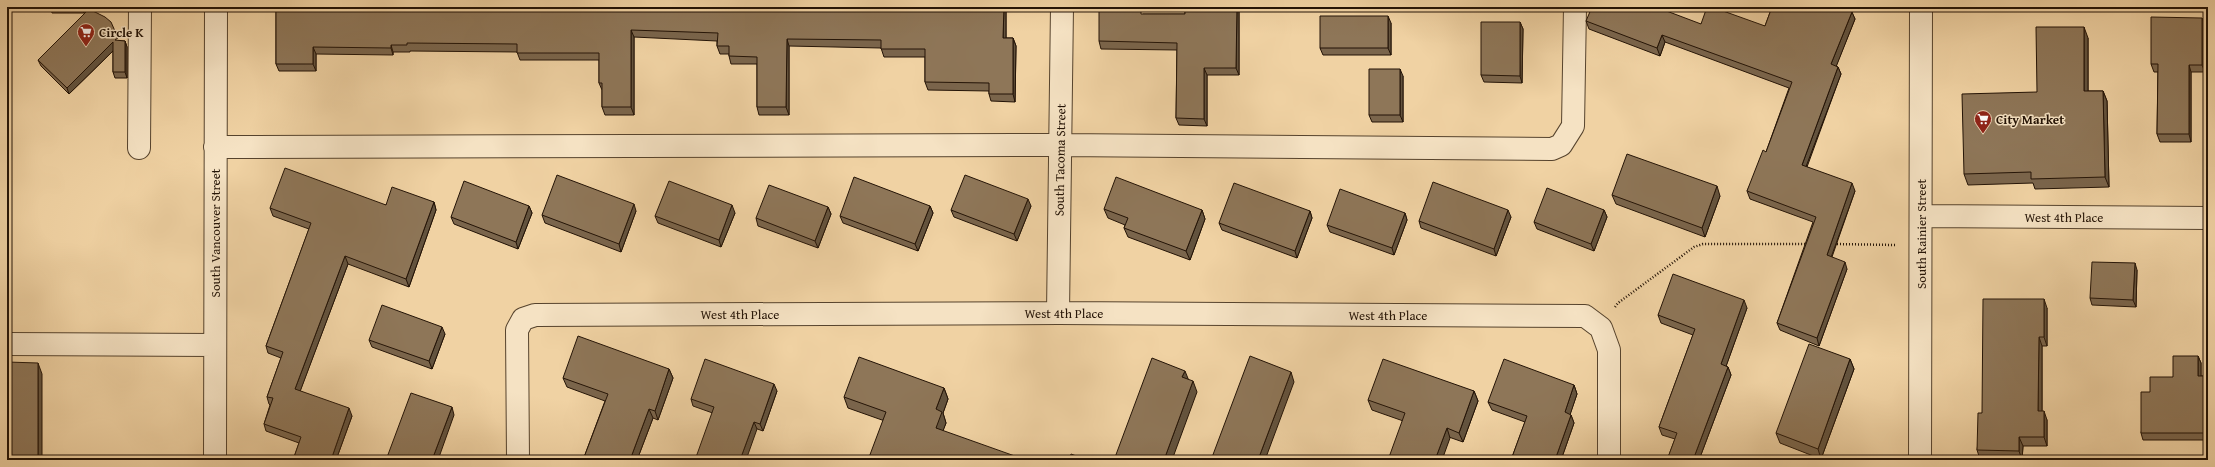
<svg xmlns="http://www.w3.org/2000/svg" width="2215" height="467" viewBox="0 0 2215 467" font-family="'Gentium Book Plus',serif">
<style>
.lines{fill:none;stroke-linecap:round;stroke-linejoin:round}
.minor-casing{stroke:#56432d;stroke-width:24}
.path{stroke:#231306;stroke-width:2.5;stroke-dasharray:1 2;stroke-linecap:butt}
.minor{stroke:#f5e2c3;stroke-width:22}
.wall{fill:#7a654c;stroke:#231306}
.shaded-wall{fill:#63533e;stroke:#231306}
.building{fill:#8e7658;stroke:#231306}
.labels{text-anchor:middle;dominant-baseline:central;stroke-width:3;stroke-linejoin:round;paint-order:stroke}
.poi-label{font-size:13px;font-weight:bold;fill:#231306;stroke:#f5e2c3;text-anchor:start}
.street-label{font-size:13px;fill:#231306;stroke:#f5e2c3}
</style>
<rect width="100%" height="100%" fill="#f0d2a3"/>
<filter id="stains"><feTurbulence type="fractalNoise" baseFrequency=".005" numOctaves="4"/><feColorMatrix values="0 0 0 0 .2 0 0 0 0 .09 0 0 0 0 .02 0 0 0 .5 -.17"/></filter>
<radialGradient id="worn" r=".72"><stop offset=".6" stop-color="#630" stop-opacity="0"/><stop offset="1" stop-color="#630" stop-opacity=".3"/></radialGradient>
<g class="lines">
<!-- minor casing -->
<g class="minor-casing">
<path id="minor" d="M215 147 1060 145 1552 149 1561 145 1573 126 1575 7
M139 148 140 7
M1921 216 2208 218
M1058 313 1062 7
M7 344 215 345
M215 460 216 7
M518 460 517 330 523 319 535 315 1058 313 1585 316 1601 328 1609 350V460
M1920 460 1921 7"/>
</g>
<!-- path -->
<path class="path" d="M1834 244 1895 245
M1615 307 1618 303 1694 247 1703 244H1809"/>
<!-- minor -->
<use href="#minor" class="minor"/>
</g>
<!-- wall -->
<path class="wall" d="M84 7V13H52L51 9Z
M276 7H751L752 9 804 10 1006 7V38H1013L1016 46 1015 102 991 101 989 94V91L928 90 925 82V57H884L881 48 789 46V115H759L757 107V64H731L729 56V54H720L717 46V41L634 37V115H605L602 107V90L599 83V60H520L517 52 410 51V52H393V55L316 54V71H279L276 64Z
M1185 7H1238L1239 12V75H1207V126L1179 125 1176 118 1177 50 1101 49 1099 41 1143 14H1185Z
M1772 7H1853L1851 11 1855 19 1836 66 1838 67 1841 74 1807 167 1855 191 1832 257 1847 269 1819 346 1780 330 1777 323 1813 222 1750 199 1747 191 1766 152 1789 88 1665 42 1660 56 1589 29 1586 21 1765 26Z
M1520 22 1523 29 1522 83 1484 82 1481 75Z
M1391 23V55H1323L1320 48Z
M2205 25V72H2191V142H2160L2157 134 2158 72H2154L2151 64Z
M2088 38V91H2103L2107 101 2109 187 2035 189 2033 183 1968 185 1964 174 2037 92Z
M119 41H125L127 47V78H115L113 72V51L69 94 41 66 38 60Z
M1403 76V122H1372L1369 115Z
M1612 195 1720 196 1705 237 1616 204Z
M434 202 436 210 409 287 348 264 300 391 352 416 336 460H293L299 443 266 431 264 424 270 405 269 404 267 397 281 358 268 353 266 346 309 229 273 216 270 208 386 205Z
M529 206 532 213 518 249 454 224 451 217Z
M930 206 933 213 918 251 843 223 840 216Z
M1031 206 1017 241 954 217 951 210Z
M828 207 831 214 818 248 758 226 756 218Z
M1104 209 1202 210 1205 219 1190 260 1128 237 1124 228 1125 225 1108 218Z
M1604 210 1607 217 1594 251 1537 229 1534 222Z
M636 211 621 252 545 223 542 215Z
M1310 211 1312 218 1297 258 1222 230 1219 223Z
M735 213 721 247 658 223 655 216Z
M1405 213 1407 220 1394 255 1330 232 1327 225Z
M1511 217 1496 256 1421 228 1419 221Z
M2137 270 2136 307 2092 305 2090 298Z
M1747 308 1726 366 1728 367 1731 375 1699 460H1667L1675 439 1662 435 1659 427 1693 335 1661 323 1658 315Z
M2047 308V346H2042V411L2047 420V446H2023L2022 460 1980 459 1977 450 1982 413Z
M445 334 432 369 372 347 369 340Z
M2198 356 2201 363V376H2208V440H2143L2141 433 2150 392 2173 377Z
M1850 359 1854 369 1821 459 1780 443 1776 433Z
M669 369 673 378 658 420 653 418 637 460H583L605 401 567 387 563 378Z
M1574 385 1577 394 1570 414 1571 415 1574 423 1561 460H1511L1525 422 1492 410 1488 402Z
M944 388 948 399 943 413 946 423 943 430 882 420 848 408 844 397Z
M777 391 763 431 693 406 691 399Z
M1474 391 1478 401 1463 442 1372 410 1368 400Z"/>
<!-- shaded-wall -->
<path class="shaded-wall" d="M83 7H84V13L83 9Z
M1004 7H1006V45L1003 38Z
M1237 7H1238L1239 12V75L1236 68Z
M1847 7H1853L1849 17 1846 9Z
M1852 12 1855 19 1834 72 1831 64Z
M1388 16 1391 23V55L1388 48Z
M2202 18 2205 25V72L2202 65Z
M1520 22 1523 29 1522 83 1520 76Z
M2084 27 2088 38V102L2084 91Z
M631 30 634 37V115L631 107Z
M1662 35 1665 42 1660 56 1657 48Z
M1013 38 1016 46 1015 102 1013 94Z
M787 39 789 46V115L786 107Z
M125 41 127 47V78L125 72Z
M113 42 116 48 69 94 67 88Z
M391 45 393 52V55L391 48Z
M313 47 316 54V71L313 64Z
M2189 65 2191 72V142L2189 134Z
M1838 67 1841 74 1804 172 1802 165Z
M1204 68 1207 75V126L1204 119Z
M1400 69 1403 76V122L1400 115Z
M2103 91 2107 101 2109 187 2105 177Z
M1852 183 1855 191 1829 263 1827 255Z
M1717 186 1720 196 1705 237 1702 228Z
M1028 199 1031 206 1017 241 1014 234Z
M434 202 436 210 409 287 406 279Z
M634 204 636 211 621 252 619 244Z
M732 205 735 213 721 247 719 240Z
M529 206 532 213 518 249 516 242Z
M930 206 933 213 918 251 915 244Z
M828 207 831 214 818 248 815 241Z
M1202 210 1205 219 1190 260 1186 251Z
M1508 210 1511 217 1496 256 1494 249Z
M1604 210 1607 217 1594 251 1591 244Z
M1310 211 1312 218 1297 258 1295 251Z
M1405 213 1407 220 1394 255 1392 248Z
M345 256 348 264 298 397 295 389Z
M1845 262 1847 269 1819 346 1817 338Z
M2135 263 2137 270 2136 307 2133 300Z
M2044 299 2047 308V346L2044 337Z
M1744 300 1747 308 1724 372 1721 364Z
M442 327 445 334 432 369 429 361Z
M2039 337 2042 346V420L2038 411Z
M2198 356 2201 363V383L2198 376Z
M1850 359 1854 369 1821 459 1818 449Z
M38 363 42 374V460H38Z
M1728 367 1731 375 1699 460H1693Z
M669 369 673 378 658 420 655 411Z
M1185 371 1189 381 1182 377Z
M1291 372 1294 382 1265 460H1258Z
M1193 381 1197 392 1172 460H1164Z
M774 384 777 391 763 431 760 424Z
M1574 385 1577 394 1568 421 1565 412Z
M944 388 948 399 943 413 946 423 940 439 936 428V409Z
M1474 391 1478 401 1463 442 1459 433Z
M452 407 454 415 438 460H432Z
M349 408 352 416 336 460H331Z
M649 409 653 418 637 460H630Z
M2044 411 2047 420V446L2044 437Z
M1571 415 1574 423 1561 460H1555Z
M754 422 757 429 746 460H740Z
M1447 428 1450 438 1442 460H1435Z
M2019 437 2023 446 2022 460 2019 451Z"/>
<!-- building -->
<path class="building" d="M51 7H83V9H51Z
M276 7H749V9L804 10V7H1004L1003 38H1013V94H989V83L925 82V49H881V40L787 39 786 107H757V57L729 56V46H717L718 33 631 30V107H602V83H599V53H517V44L407 43V45H391V48L313 47V64H276Z
M1099 7 1141 8V14H1185V7H1237L1236 68H1204V119L1176 118 1177 43 1099 41Z
M1592 7H1656L1701 24 1707 7H1712L1765 26 1772 7H1847L1846 9 1852 12 1831 64 1838 67 1802 165 1852 183 1827 255 1845 262 1817 338 1777 323 1816 217 1747 191 1763 150 1766 152 1792 82 1662 35 1657 48 1586 21Z
M89 9 105 17 111 22 118 38 115 40 125 41V72H113V42L67 88 38 60Z
M1320 16H1388V48H1320Z
M2151 17 2202 18V65H2189V134H2157L2158 64H2151Z
M1481 22H1520V76L1481 75Z
M2036 27H2084V91H2103L2105 177 2031 179V172L1964 174 1962 94 2037 92Z
M1369 69H1400V115H1369Z
M1627 154 1717 186 1702 228 1612 195Z
M285 168 386 205 392 187 434 202 406 279 345 256 295 389 349 408 331 460H293L301 437 264 424 273 398 267 397 283 352 266 346 311 223 270 208Z
M557 175 634 204 619 244 542 215Z
M965 175 1028 199 1014 234 951 210Z
M854 177 930 206 915 244 840 216Z
M1116 177 1202 210 1186 251 1124 228 1128 218 1104 209Z
M464 181 529 206 516 242 451 217Z
M669 181 732 205 719 240 655 216Z
M1433 182 1508 210 1494 249 1419 221Z
M1234 183 1310 211 1295 251 1219 223Z
M769 185 828 207 815 241 756 218Z
M1547 188 1604 210 1591 244 1534 222Z
M1340 189 1405 213 1392 248 1327 225Z
M2092 262 2135 263 2133 300 2090 298Z
M1673 274 1744 300 1721 364 1728 367 1693 460H1667L1677 433 1659 427 1695 329 1658 315Z
M1983 299H2044V337H2039L2038 411H2044V437H2019V451L1977 450 1978 413H1982Z
M382 305 442 327 429 361 369 340Z
M578 336 669 369 655 411 649 409 630 460H583L608 394 563 378Z
M1809 344 1850 359 1818 449 1776 433Z
M1250 356 1291 372 1258 460H1211Z
M2173 356H2198V376H2208V433H2141V392H2150V377H2173Z
M859 357 944 388 936 409 942 412 936 428 1026 460H868L886 412 844 397Z
M1152 358 1185 371 1182 377 1193 381 1164 460H1114Z
M705 359 774 384 760 424 754 422 740 460H695L714 407 691 399Z
M1383 359 1474 391 1459 433 1447 428 1435 460H1388L1405 413 1368 400Z
M1504 359 1574 385 1565 412 1571 415 1555 460H1511L1527 416 1488 402Z
M7 362 38 363V460H7Z
M411 393 452 407 432 460H386Z
M1071 454 1087 460H1069Z"/>
<!-- icons -->
<defs>
<g id="supermarket-pin" transform="scale(0.9)"><path d="M0 17L-7.5 6A9.5 9.5 0 1 1 7.5 6Z" fill="#8f2418" stroke="#f5e2c3"/><path d="M-6-5.5h2.5l.6 2H6L4.5 2H-2.5L-4.4-4H-6ZM-1.5 3.2a1.3 1.3 0 1 0 .1 0ZM3 3.2a1.3 1.3 0 1 0 .1 0Z" fill="#fff"/></g>
</defs>
<g fill-rule="evenodd">
<use href="#supermarket-pin" x="86" y="32"/>
<use href="#supermarket-pin" x="1983" y="119"/>
</g>
<g class="labels">
<!-- poi labels -->
<g class="poi-label">
<text x="99" y="32">Circle K</text>
<text x="1996" y="119">City Market</text>
</g>
<!-- street labels -->
<g class="street-label">
<text transform="translate(1060 160) rotate(-89)">South Tacoma Street</text>
<text x="2064" y="217">West 4th Place</text>
<text transform="translate(215 233) rotate(-90)">South Vancouver Street</text>
<text transform="translate(1921 234) rotate(-90)">South Rainier Street</text>
<text x="1064" y="313">West 4th Place</text>
<text x="740" y="314">West 4th Place</text>
<text x="1388" y="315">West 4th Place</text>
</g>
</g>
<!-- margin -->
<rect width="2215" height="467" fill="none" stroke="#f0d2a3" stroke-width="24"/>
<rect x="8" y="8" width="2199" height="451" fill="none" stroke="#231306" stroke-width="2"/>
<rect x="12" y="12" width="2191" height="443" fill="none" stroke="#231306"/>
<rect width="100%" height="100%" filter="url(#stains)"/>
<rect width="100%" height="100%" fill="url(#worn)"/>
</svg>
